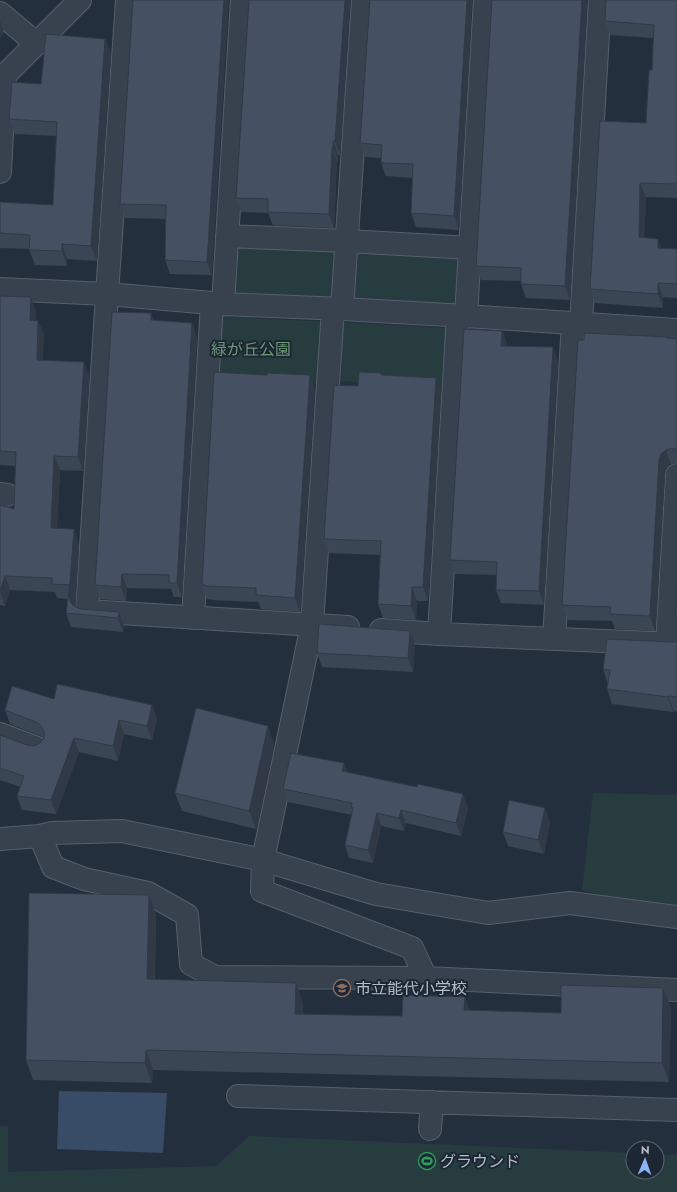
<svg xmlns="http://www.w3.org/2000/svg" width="677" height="1192" viewBox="0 0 677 1192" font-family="Jost,'Noto Sans JP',sans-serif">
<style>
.green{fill:#263c3f}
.water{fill:#394c67}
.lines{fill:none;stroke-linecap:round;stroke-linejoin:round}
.minor-casing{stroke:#565f6c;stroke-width:24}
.minor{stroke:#38414e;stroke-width:22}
.wall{fill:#3b4654}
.shaded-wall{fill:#303945}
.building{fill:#455162;stroke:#303945}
.labels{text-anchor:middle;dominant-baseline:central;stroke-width:4;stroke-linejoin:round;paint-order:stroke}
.park-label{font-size:16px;fill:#6b9a76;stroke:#1d2633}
.poi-label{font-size:16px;fill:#b4bcc9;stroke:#1d2633;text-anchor:start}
</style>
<rect width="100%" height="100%" fill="#242f3e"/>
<!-- green -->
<path class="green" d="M231 246 338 250 336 300 229 296Z
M357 253 458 259 454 309 354 303Z
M217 316 327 322 323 384 213 379Z
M343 322 448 328 446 389 341 381Z
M593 793 677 795V916L582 890Z
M8 1125V1172L216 1166 249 1136 633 1153V1172H657V1154L677 1155V1192H0V1126Z"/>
<!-- water -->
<path class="water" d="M59 1091 167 1093 163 1153 57 1149Z"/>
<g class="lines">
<!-- minor casing -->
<g class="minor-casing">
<path id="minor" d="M127 0 107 294 87 611 348 627
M0 13 37 44
M0 80 80 0
M0 172 5 76
M227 236 347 241 471 248
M0 289 107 294 223 304 342 309 466 316 677 330
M223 304 242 0
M333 309 312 625 263 860 262 891 412 948 426 978
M342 309 363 0
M466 316 485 0
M581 324 600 0
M0 494 7 495
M193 618 212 304
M381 630 439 634 677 644
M439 634 458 315
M554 639 573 323
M667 644 677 475
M0 734 37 748
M40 836 53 867 84 879 148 893 187 915 191 964 215 977 426 978 677 990
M0 839 40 836 52 833 122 831 263 860 376 894 488 913 570 903 677 917
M238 1096 677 1110
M430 1129 432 1102"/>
</g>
<!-- minor -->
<use href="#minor" class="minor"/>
</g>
<!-- wall -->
<path class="wall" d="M133 0 212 275 170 274 165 260 166 219 125 218 120 204Z
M350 0 340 155H338V161H337L334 228 273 225 268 213 241 212 236 198Z
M472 0 459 230 416 227 411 213 413 178 386 176 381 163V158L365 157 360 143Z
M677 0V198L646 197 644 238 662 248 677 249V298L663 297V308L595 303 590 289 646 123 652 70 653 38 610 35 605 21Z
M587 4 570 300 526 298 521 284V281L481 280 476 266 478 235Z
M105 39 111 54 97 261 67 259V266L35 265 29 249 0 248V202L53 205 56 136 15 134 9 119 41 84Z
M0 296 36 312 35 320 38 321 44 335 42 361 89 376 83 471 60 470 57 529H74L79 544 75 607 81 609 119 612 124 626 123 632 71 627 66 613 68 599 57 598 55 592 10 590 5 606 0 605V505L14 509 15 466 0 465Z
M151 313 154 321 192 323 197 337 182 597H174L171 589 127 588 126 601 100 599 95 585Z
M502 331 507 344V346L558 361 544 605 501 603 496 590 497 575 455 574 450 560Z
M668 338 677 339V463L671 464 666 468 665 474 655 631 615 629 612 621 568 620 562 605Z
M381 373 382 375 436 378 441 392 428 601H417L416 620 383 618 378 604 380 555 329 553 324 539 358 386Z
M315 389 300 612 261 609 258 602 212 600 211 599H207L202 585Z
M677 641V711H674L673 712 612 704 607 689 608 684 603 669 672 642Z
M415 645 413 672 322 667 317 653Z
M54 699 152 705 157 719 152 740 124 734 118 761 79 752 56 814 22 810 17 796 20 787 0 780V735L27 745 34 746 40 743 44 738 41 736 10 724 5 710Z
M274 744 261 809 256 829 182 811 175 793Z
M344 763 347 772 468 808 461 836 406 823 404 831 381 826 373 863 349 858 345 845 352 815 288 802 283 789Z
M550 822 544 854 508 846 503 832Z
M149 895 156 915 155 979 303 1003V1014L402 1016 470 1010 561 1013 663 988 671 1008 669 1082 153 1070 152 1083 33 1080 26 1060Z"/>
<!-- shaded-wall -->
<path class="shaded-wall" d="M224 0H229L212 275 207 262Z
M345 0H350L340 155 335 141Z
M467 0H472L459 230 454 216Z
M582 0H586L587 4 570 300 565 286Z
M0 21 4 33 0 39Z
M105 39 111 54 97 261 91 246Z
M333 141 338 155V161L333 148Z
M332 148 337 161 334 228 329 214Z
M640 183 646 197 644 251 639 237Z
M658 239 663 252 658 248Z
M62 244 67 259V266L62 251Z
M658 283 663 297V308L658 294Z
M31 297 36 312 35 334 30 320Z
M151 313 156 327 151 320Z
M38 321 44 335 42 375 37 360Z
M192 323 197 337 182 597 177 583Z
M502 331 507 344 506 359 501 346Z
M553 347 558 361 544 605 539 591Z
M84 362 89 376 83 471 78 457Z
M310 375 315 389 300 612 295 598Z
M436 378 441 392 428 601 423 587Z
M666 450 671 464 666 468 665 474 655 631 650 616 659 460 661 454Z
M54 456 60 470 56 542 51 528Z
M74 529 79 544 75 610 71 603 69 596Z
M122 574 127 588 126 601 121 587Z
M5 576 10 590 5 606 0 592Z
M412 587 417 601 416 620 411 606Z
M119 612 124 626 123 632 118 618Z
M410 631 415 645 413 672 408 658Z
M668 696 674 711 673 712 668 697Z
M152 705 157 719 152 740 147 726Z
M119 720 124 734 118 761 113 746Z
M268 726 274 744 261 809 256 829 249 811Z
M74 738 79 752 56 814 51 800Z
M344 763 349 776 342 771Z
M463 794 468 808 461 836 456 823Z
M545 808 550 822 544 854 538 840Z
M401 810 406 823 404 831 399 818Z
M377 813 381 826 373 863 368 850Z
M149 895 156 915 154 999 147 979Z
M296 983 303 1003 302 1033 295 1014Z
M663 988 671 1008 669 1082 662 1063Z
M465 997 472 1017 464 1010Z
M146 1050 153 1070 152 1083 145 1063Z"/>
<!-- building -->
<path class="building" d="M133 0H224L207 262 165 260 166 205 120 204Z
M249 0H345L335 141H333V148H332L329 214 268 212V199L236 198Z
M370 0H467L454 216 411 213 413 164 381 163 382 145 360 143Z
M492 0H582L565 286 521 284V268L476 266 478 235V231Z
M606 0H677V184L640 183 639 237 658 239V248L677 249V284L658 283V294L590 289 600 121 646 123 649 70H652L654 25 605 21Z
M46 34 105 39 91 246 62 244V251L29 250 30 235 0 233V202L53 205 57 122 9 119 12 82 41 84Z
M0 296 31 297 30 320 38 321 37 360 84 362 78 457 54 456 51 528 74 529 69 596 71 603 75 607 81 609 119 612 118 618 66 613 70 585 52 584V578L5 576 0 591V505L14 509 16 452 0 451Z
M112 312 151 313V320L192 323 177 583H169V575L122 574 121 587 95 585Z
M464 329 502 331 501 346 553 347 539 591 496 590 497 562 450 560Z
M584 333 667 337V338L677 339V450L672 448 666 450 661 454 659 460 650 616 610 614 611 607 562 605 578 340H584Z
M214 372 267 375V373L310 375 295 598 256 595V588L206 586V585H202Z
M359 372 381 373V375L436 378 423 587H412L411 606 378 604 381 541 324 539 334 385 358 386Z
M677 583V619L675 618Z
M319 624 410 631 408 658 317 653Z
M607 639 672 642 677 641V697L668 696V697L607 689 610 670 603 669Z
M57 684 152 705 147 726 119 720 113 746 74 738 51 800 17 796 24 776 0 768V735L27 745 34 746 40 743 44 738V731L41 726 36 722 5 710 12 686 54 699Z
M196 708 268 726 254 790 249 811 175 793Z
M291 753 344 763 342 771 417 787 418 784 463 794 456 823 401 810 399 818 377 813 368 850 345 845 353 808 351 807 352 803 283 789Z
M509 800 545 808 538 840 503 832Z
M29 893 149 895 147 979 296 983 295 1014 402 1016 403 995 465 997 464 1010 561 1013V985L663 988 662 1063 146 1050 145 1063 26 1060Z"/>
<!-- icons -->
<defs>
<g id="school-ring" transform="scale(0.9)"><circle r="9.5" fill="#1d2633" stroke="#8d6e63" stroke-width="1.5"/><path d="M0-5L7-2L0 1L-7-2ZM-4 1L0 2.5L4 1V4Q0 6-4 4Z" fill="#8d6e63"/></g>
<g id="stadium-ring" transform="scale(0.9)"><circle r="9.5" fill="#1d2633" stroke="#2e9e5b" stroke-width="1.5"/><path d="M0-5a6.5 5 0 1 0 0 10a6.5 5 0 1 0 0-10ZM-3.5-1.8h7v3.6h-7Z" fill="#2e9e5b"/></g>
</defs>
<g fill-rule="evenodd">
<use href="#school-ring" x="342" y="988"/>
<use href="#stadium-ring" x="427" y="1161"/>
</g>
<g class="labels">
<!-- park labels -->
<g class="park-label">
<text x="251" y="349">緑が丘公園</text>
</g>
<!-- poi labels -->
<g class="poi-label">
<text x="355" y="988">市立能代小学校</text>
<text x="440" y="1161">グラウンド</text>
</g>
</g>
<!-- north arrow -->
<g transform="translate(645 1160) rotate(2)"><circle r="19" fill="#1d2633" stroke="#59626f"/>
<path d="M0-3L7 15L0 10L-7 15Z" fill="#8ab4f8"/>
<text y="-6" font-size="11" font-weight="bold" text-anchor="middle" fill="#b4bcc9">N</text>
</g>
</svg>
